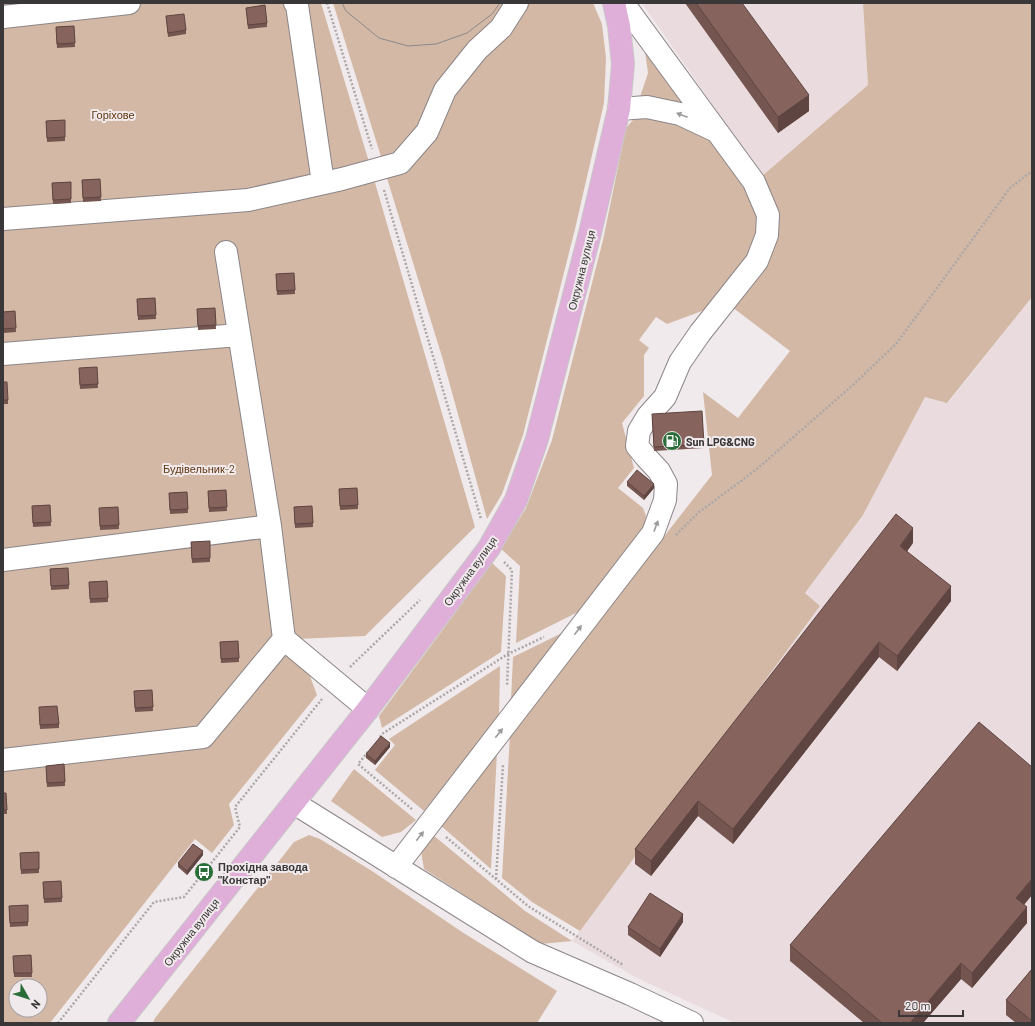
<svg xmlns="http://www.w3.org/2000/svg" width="1035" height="1026" viewBox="0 0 1035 1026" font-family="Barlow,sans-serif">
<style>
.built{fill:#eadbdf}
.green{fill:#d2b8a5;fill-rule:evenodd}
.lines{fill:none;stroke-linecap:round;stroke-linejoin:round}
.minor-casing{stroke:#8c8587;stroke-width:24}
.major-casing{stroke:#c8c7c7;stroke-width:24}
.path{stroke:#aca7a8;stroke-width:2.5;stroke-dasharray:2 2;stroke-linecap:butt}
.minor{stroke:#fff;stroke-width:22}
.major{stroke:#dfafda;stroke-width:22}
.tram{stroke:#8d898a;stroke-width:1}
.wall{fill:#745550}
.shaded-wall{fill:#5e4541}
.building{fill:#87635d;stroke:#5e4541}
.oneway{fill:#9c9b9c}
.labels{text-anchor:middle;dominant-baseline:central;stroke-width:4;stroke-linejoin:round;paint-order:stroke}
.park-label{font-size:11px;fill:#60360f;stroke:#f1eaec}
.street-label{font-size:11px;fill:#3a3738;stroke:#f1eaec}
.poi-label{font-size:11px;font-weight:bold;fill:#3a3738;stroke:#f1eaec;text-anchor:start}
</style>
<rect width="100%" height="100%" fill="#f1eaec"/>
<!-- built -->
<path class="built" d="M642 3H863L868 85 762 176Z
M1032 297V1023H735L637 978 572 941 820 606 805 593 863 515 925 397 948 403Z"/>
<!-- green -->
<path class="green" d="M3 3H321L369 162 475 527 365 636 297 639 308 671 317 695 229 804 234 825 212 853 195 839 50 1023H3ZM16 986H40V1010H16Z
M333 3H510L421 128 395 158 383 163Z
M525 3H593L602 24 606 58 604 103 575 229 523 435 502 494 487 519 443 360 386 175Z
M863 3H1032V297L947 403 925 397 863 515 805 593 820 606 580 931 532 902 502 878 510 734 712 475 703 392 738 418 790 351 732 307 763 266 762 176 868 85Z
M645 51 689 109 640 97 648 73Z
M644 117 677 124 712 142 747 190 757 214 758 231 751 255 710 308 667 324 656 317 639 340 649 348 644 355V396L622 423 634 468 618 488 643 508 646 516 644 528 582 610 516 643 520 566 501 549 526 508 552 440 603 240 626 128 633 120Z
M492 563 506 576 501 652 382 728 379 716Z
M566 631 511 700 513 657Z
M500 666 499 716 424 811 375 770 395 745 389 739Z
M497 752 491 869 440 825Z
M354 769 416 820 401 832 382 837 331 801Z
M309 835 320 839 372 871 462 932 557 991 537 1023H153L155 1018 294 842Z
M433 835 525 911 572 941 540 944 424 869 421 851Z"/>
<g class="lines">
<!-- minor casing -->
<g class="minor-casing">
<path id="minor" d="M295 3 297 5 323 183
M3 17 129 3
M619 109 647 107 680 114 714 130
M3 219 248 200 342 179 400 163 427 132 445 90 477 50 501 28 517 3
M226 252 270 526 284 639 368 709
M3 354 239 335
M3 560 270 526
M3 760 203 737 284 639
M294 803 533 952 630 994 692 1023
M396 867 653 533 665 500 666 484 659 471 646 457 637 446 639 431 648 416 665 397 680 362 700 333 757 261 767 235 768 215 754 182 623 3"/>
</g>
<!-- major casing -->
<g class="major-casing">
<path id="major" d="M119 1023 368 709 489 548 516 500 537 439 590 233 619 109 623 64 619 26 614 3"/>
</g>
<!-- path -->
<path class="path" d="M327 3 372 149
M384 190 481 519
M676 535 698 513 757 469 854 384 896 344 1010 188 1032 171
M504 562 512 570 507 686
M350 667 420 600
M380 737 382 734 508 654 544 637
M368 752 358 764 413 810
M446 837 528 906 623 965
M496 879 503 765
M58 1023 154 902 184 897 240 827 235 807 322 699"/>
<!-- minor -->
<use href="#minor" class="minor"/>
<!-- major -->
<use href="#major" class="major"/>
<!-- tram -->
<path class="tram" d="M342 3 346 11 379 38 408 46 436 44 467 33 492 14 500 3"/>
</g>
<!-- wall -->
<path class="wall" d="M685 3H742L809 111 778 133Z
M246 8 267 23V27L248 29Z
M166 16 186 30V34L168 37Z
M74 26 75 47 57 48 56 27Z
M65 120V141L47 142 46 121Z
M100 179 101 201 83 202 82 180Z
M71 182V203L53 204 52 183Z
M294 273 295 294 277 295 276 274Z
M155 298 156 319 138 320 137 299Z
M215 308 216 329 198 330 197 309Z
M15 311 16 332 3 333V312Z
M97 367 98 388 80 389 79 372Z
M3 382 8 400V404H3Z
M652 418 704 444V448L654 451Z
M627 482 654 488 644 500 627 486Z
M357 488 358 509 340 510 339 489Z
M226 490 227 511 209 512 208 491Z
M187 492 188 513 170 514 169 493Z
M50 505 51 526 33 527 32 506Z
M312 506 313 527 295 528 294 507Z
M118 507 119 529 100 530 99 508Z
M210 541V562L192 563 191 542Z
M913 543 907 551 951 601 897 671 879 657 733 844 698 816 651 876 635 864V849Z
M68 568 69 589 51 590 50 569Z
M107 581 108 602 90 603 89 582Z
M238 641 239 662 221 663 220 642Z
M152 690 153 711 135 712 134 691Z
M39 711 59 724V728L40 729Z
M390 747 375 765 366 758V754Z
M64 764 65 786 47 787 46 766Z
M1032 767V895L1024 905 1027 923 972 988 961 979 923 1023H864L790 961V945Z
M3 793H6L7 814H3Z
M39 852V873L21 874 20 853Z
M203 855 187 875 178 867V863Z
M61 881 62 902 44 903 43 882Z
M28 905V926L10 927 9 906Z
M683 922 660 957 628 935V927Z
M31 955 32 977H14L13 956Z
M1032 969V1023H1016L1006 1015V1000Z"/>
<!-- shaded-wall -->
<path class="shaded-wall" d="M809 95V111L778 133V117Z
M654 484V488L644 500V496Z
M913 528V543L900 561V546Z
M951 586V601L897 671V656Z
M879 642V657L733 844V829Z
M390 743V747L375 765V761Z
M698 801V816L651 876V861Z
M203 851V855L187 875V871Z
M1032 879V895L1016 913V898Z
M1027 907V923L972 988V973Z
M683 914V922L660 957V949Z
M961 963V979L923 1023H910Z"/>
<!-- building -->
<path class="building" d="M696 3H742L809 95 778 117Z
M265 5 267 23 248 25 246 8Z
M184 14 186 30 168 33 166 16Z
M74 26 75 43 57 44 56 27Z
M65 120V137L47 138 46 121Z
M100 179 101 197 83 198 82 180Z
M71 182V199L53 200 52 183Z
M294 273 295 290 277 291 276 274Z
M155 298 156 315 138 316 137 299Z
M215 308 216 325 198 326 197 309Z
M15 311 16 328 3 329V312Z
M97 367 98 384 80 385 79 368Z
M3 382H7L8 400H3Z
M702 411 704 444 654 447 652 414Z
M637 470 654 484 644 496 627 482Z
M357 488 358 505 340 506 339 489Z
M226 490 227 507 209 508 208 491Z
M187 492 188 509 170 510 169 493Z
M50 505 51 522 33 523 32 506Z
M312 506 313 523 295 524 294 507Z
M118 507 119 525 100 526 99 508Z
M896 514 913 528 900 546 951 586 897 656 879 642 733 829 698 801 651 861 635 849Z
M210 541V558L192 559 191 542Z
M68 568 69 585 51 586 50 569Z
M107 581 108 598 90 599 89 582Z
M238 641 239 658 221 659 220 642Z
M152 690 153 707 135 708 134 691Z
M57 706 59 724 40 725 39 707Z
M979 722 1032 767V879L1016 898 1027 907 972 973 961 963 910 1023H882L790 945Z
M381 736 390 743 375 761 366 754Z
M64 764 65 782 47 783 46 766Z
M3 793H6L7 810H3Z
M193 844 203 851 187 871 178 863Z
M39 852V869L21 870 20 853Z
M61 881 62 898 44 899 43 882Z
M650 893 683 914 660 949 628 927Z
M28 905V922L10 923 9 906Z
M31 955 32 973H14L13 956Z
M1032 969V1021L1006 1000Z"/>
<!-- one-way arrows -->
<defs><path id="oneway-solid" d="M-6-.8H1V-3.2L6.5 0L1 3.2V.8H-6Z"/></defs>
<g class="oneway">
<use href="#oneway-solid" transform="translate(682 115) rotate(-159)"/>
<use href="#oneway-solid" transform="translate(656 526) rotate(-70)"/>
<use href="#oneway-solid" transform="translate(578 630) rotate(-53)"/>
<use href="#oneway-solid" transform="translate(499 733) rotate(-52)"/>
<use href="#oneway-solid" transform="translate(420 836) rotate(-52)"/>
</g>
<!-- icons -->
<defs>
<g id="fuel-disc" transform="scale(1)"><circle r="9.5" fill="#296d38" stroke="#f1eaec"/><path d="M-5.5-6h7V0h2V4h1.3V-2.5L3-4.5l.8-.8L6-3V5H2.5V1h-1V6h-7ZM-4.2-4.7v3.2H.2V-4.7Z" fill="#fff"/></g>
<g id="bus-disc" transform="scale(1)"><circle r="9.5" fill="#296d38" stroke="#f1eaec"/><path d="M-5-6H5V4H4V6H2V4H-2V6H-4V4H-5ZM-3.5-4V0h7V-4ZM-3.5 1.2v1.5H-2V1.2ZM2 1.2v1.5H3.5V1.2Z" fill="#fff"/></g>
</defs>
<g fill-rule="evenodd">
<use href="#fuel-disc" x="672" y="441"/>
<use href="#bus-disc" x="204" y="872"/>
</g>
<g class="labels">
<!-- park labels -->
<g class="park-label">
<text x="113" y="114">Горіхове</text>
<text x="199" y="468">Будівельник-2</text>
</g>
<!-- street labels -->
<g class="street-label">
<text transform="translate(581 270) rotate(-76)">Окружна вулиця</text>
<text transform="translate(470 571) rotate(-54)">Окружна вулиця</text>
<text transform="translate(191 932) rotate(-52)">Окружна вулиця</text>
</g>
<!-- poi labels -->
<g class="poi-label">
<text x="686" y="441">Sun LPG&amp;CNG</text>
<text x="218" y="866">Прохідна завода<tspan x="218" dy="13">"Констар"</tspan></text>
</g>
</g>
<!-- border -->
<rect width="1035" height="1026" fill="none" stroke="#3a3738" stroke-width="8"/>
<!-- north arrow -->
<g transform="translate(28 998) rotate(129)"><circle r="19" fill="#f1eaec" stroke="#a8a2a4"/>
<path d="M0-3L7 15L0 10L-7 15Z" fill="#296d38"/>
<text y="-6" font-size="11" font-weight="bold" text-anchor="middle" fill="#3a3738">N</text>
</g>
<!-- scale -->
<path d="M899 1010v6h64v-6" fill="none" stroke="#3a3738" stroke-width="2"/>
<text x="905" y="1010" font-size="12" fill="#3a3738" stroke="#f1eaec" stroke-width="3" paint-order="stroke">20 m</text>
</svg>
